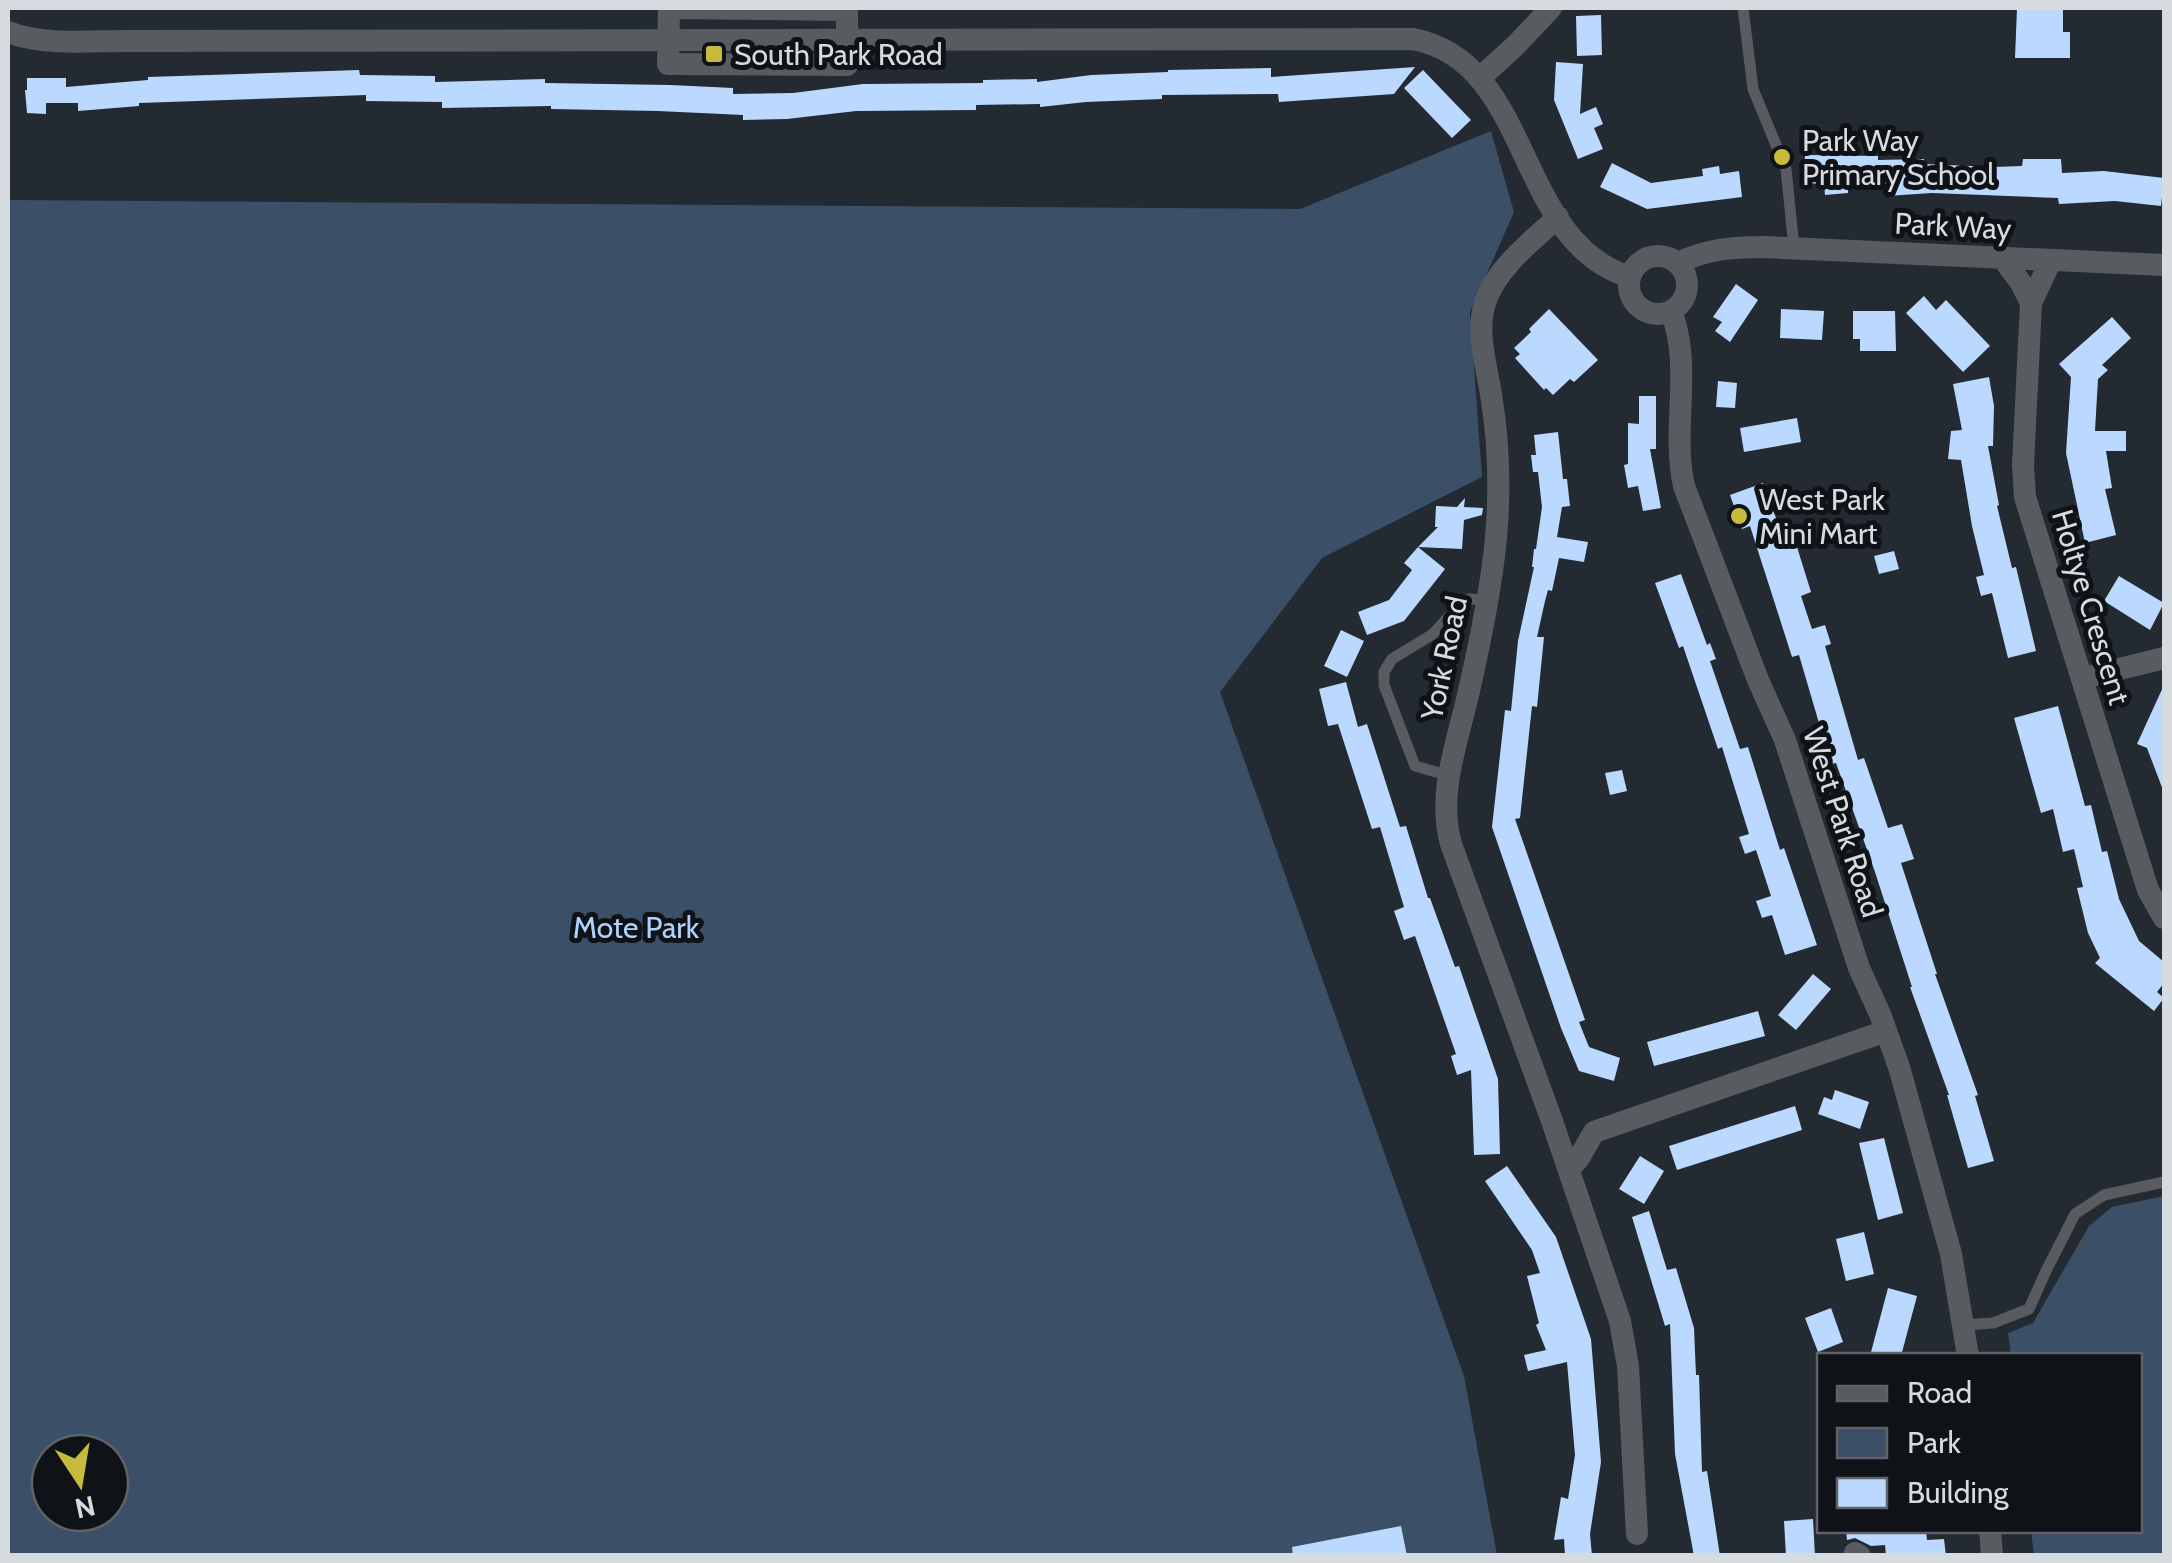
<svg xmlns="http://www.w3.org/2000/svg" width="2172" height="1563" viewBox="0 0 2172 1563" font-family="Cabin,sans-serif">
<style>
.green{fill:#3b4f66;fill-rule:evenodd}
.building{fill:#bbd9ff}
.lines{fill:none;stroke-linecap:round;stroke-linejoin:round}
.lane{stroke:#585b5f;stroke-width:11}
.street{stroke:#585b5f;stroke-width:22}
.poi-dot{fill:#c7bb3b;stroke:#0f1216;stroke-width:4}
.labels{text-anchor:middle;dominant-baseline:central;stroke-width:10;stroke-linejoin:round;paint-order:stroke}
.poi-label{font-size:30px;fill:#d6dbe0;stroke:#0f1216;text-anchor:start}
.street-label{font-size:30px;fill:#d6dbe0;stroke:#0f1216}
.park-label{font-size:30px;fill:#add2fe;stroke:#0f1216}
</style>
<rect width="100%" height="100%" fill="#232a32"/>
<!-- green -->
<path class="green" d="M1491 131 1514 212 1470 312 1482 477 1322 558 1220 692 1464 1376 1497 1555 8 1556V200L1300 209ZM50 1453H110V1513H50Z
M2164 1196V1555H2034L2031 1531 2140 1530V1356L2011 1355 2008 1333 2033 1323 2089 1226 2112 1207Z"/>
<!-- building -->
<path class="building" d="M2017 8H2063V32H2070V58H2015Z
M1601 15 1602 55 1577 56 1576 16Z
M1556 62 1583 64 1580 114 1596 107 1603 124 1594 128 1603 149 1578 159 1554 100Z
M1415 67 1394 94 1279 102 1278 94 1162 95V99L1086 102 1040 107V104L976 105V110L856 111 787 119 743 120V115L658 111 551 109V106L442 108V102L366 101V95L139 103V106L78 111V103H46V114L27 113 25 90H27V78H66V87L148 80V77L359 70 360 75 435 76V82L545 79V83L670 85 733 88V94L793 93 863 84 983 83V80L1037 79V82L1091 75 1168 72V70L1271 68V77Z
M1423 70 1471 120 1452 138 1404 88Z
M1805 155 1878 156V160L1924 159V164L1993 167 2022 166 2023 159H2061L2062 173 2104 171 2164 178 2161 206 2115 201 2059 204 2058 198 1932 193 1886 196V184L1848 183V193L1825 195 1824 184 1804 183Z
M1612 163 1651 183 1703 176 1702 169 1719 166 1720 174 1739 171 1742 197 1647 209 1600 187Z
M1736 284 1758 300 1730 342 1715 331 1722 322 1713 317Z
M1924 296 1936 310 1946 300 1990 346 1963 372 1906 313Z
M1549 309 1598 360 1574 382 1570 379 1553 395 1546 388 1544 390 1515 358 1520 354 1514 348 1531 332 1529 329Z
M1781 309 1824 311 1822 340 1780 338Z
M1853 311H1895L1896 351H1860V339H1853Z
M2112 317 2131 338 2102 365 2108 370 2098 379 2095 431H2126V451H2106L2112 488 2105 489 2116 535 2085 543 2066 453 2071 377 2059 364Z
M1989 377 1994 406 1993 446H1988L1999 505 1997 506 2012 568 2016 567 2036 651 2008 658 1992 593 1981 596 1976 577 1984 575 1972 526 1961 460 1948 459 1951 431 1962 430 1953 384Z
M1718 381 1737 383 1735 408 1716 407Z
M1639 396H1656V449H1650L1661 508 1643 511 1638 486 1628 488 1624 465 1628 464V423L1639 424Z
M1797 418 1801 442 1744 452 1740 428Z
M1558 432 1563 479H1567L1570 506 1562 507 1557 537 1588 542 1584 562 1559 558 1552 591 1548 590 1545 601 1537 637H1544L1537 707 1532 706 1520 818 1515 819 1585 1020 1579 1022 1589 1047 1620 1058 1614 1081 1579 1071 1561 1028 1492 827 1505 710 1511 711 1518 641 1534 567H1532L1534 549H1536L1542 507 1538 472H1533L1531 455H1536L1534 435Z
M1763 483 1782 534 1792 531 1811 592 1801 596 1812 629 1825 625 1831 644 1825 646 1858 760 1864 758 1888 828 1902 824 1914 859 1901 863 1937 974H1935L1978 1095 1975 1096 1994 1161 1968 1168 1947 1095H1949L1910 987H1912L1875 872 1836 763 1831 764 1799 655 1792 657 1750 526 1742 529 1730 495Z
M1465 498 1464 507 1483 508 1482 515 1464 520 1462 549 1418 547 1438 527H1435L1436 506 1457 507Z
M1418 547 1445 569 1404 621 1367 635 1358 612 1389 600 1412 570 1404 563Z
M1894 551 1899 569 1879 574 1874 556Z
M1681 574 1707 645 1710 643 1716 659 1710 661 1740 749 1748 747 1780 850 1784 848 1817 945 1785 955 1772 915 1762 918 1756 901 1771 896 1756 850 1745 854 1739 837 1749 834 1722 747 1718 749 1683 646 1679 648 1655 583Z
M2119 576 2164 603 2150 630 2104 601Z
M1341 630 1364 641 1347 677 1324 666Z
M1346 682 1358 727 1367 724 1400 827 1406 826 1428 898H1430L1455 967 1459 966 1498 1079 1500 1154 1474 1155 1471 1070 1457 1075 1451 1056 1456 1054 1415 936 1404 940 1394 911 1404 907 1380 827 1372 829 1338 724 1328 726 1319 689Z
M2164 685V790H2163L2147 748 2137 744Z
M2058 706 2085 806 2091 805 2102 852 2107 851 2119 899 2139 941 2164 962V983L2157 992 2164 998 2154 1011 2095 963 2100 958 2088 933 2077 888 2083 887 2074 849 2063 852 2053 809 2041 813 2014 718Z
M1622 770 1627 791 1610 795 1605 773Z
M1813 974 1831 989 1796 1030 1778 1015Z
M1758 1011 1765 1036 1654 1066 1647 1042Z
M1835 1090 1869 1102 1860 1129 1818 1114 1824 1097 1832 1100Z
M1795 1106 1802 1130 1677 1170 1669 1146Z
M1884 1138 1903 1213 1878 1220 1859 1143Z
M1640 1156 1664 1171 1644 1204 1619 1189Z
M1507 1166 1556 1237 1591 1339 1601 1462 1590 1534 1592 1556H1565L1564 1539 1554 1540 1561 1497 1568 1499 1575 1455 1567 1362 1528 1371 1524 1355 1546 1350 1536 1325 1539 1323 1527 1276 1540 1273 1532 1250 1485 1181Z
M1649 1211 1667 1270 1676 1268 1694 1328 1696 1375H1699L1702 1472 1707 1471 1720 1556H1694L1675 1454 1670 1324 1665 1326 1632 1217Z
M1864 1232 1874 1274 1846 1281 1836 1239Z
M1888 1288 1917 1296 1901 1356H1870Z
M1831 1308 1843 1342 1818 1352 1805 1318Z
M1813 1519 1815 1556H1786L1784 1521Z
M1401 1526 1407 1556H1293L1292 1547Z
M1846 1530H1926L1927 1540 1944 1539 1946 1556H1886L1885 1545 1871 1546 1855 1538 1847 1540Z"/>
<g class="lines">
<!-- lane -->
<path class="lane" d="M1743 8 1753 89 1786 169 1794 248
M1450 776 1415 766 1384 685V672L1392 659 1433 634 1461 603 1469 599 1487 600
M1964 1325 1993 1323 2029 1309 2046 1271 2075 1214 2104 1195 2164 1182"/>
<!-- street -->
<path class="street" d="M669 8 847 10V65L668 64Z
M8 32C47 47 96 40 137 41L1413 39C1534 62 1514 242 1630 277
M1481 77 1515 46 1551 8
M1558 217C1532 241 1496 268 1485 303 1475 334 1488 370 1492 401 1499 446 1500 492 1496 538 1491 591 1480 643 1468 695 1457 743 1437 795 1451 844L1552 1121 1620 1321 1628 1366 1637 1534
M1629 285a29 29 0 1 1 58 0a29 29 0 1 1-58 0Z
M2003 259 2021 283 2031 303
M2051 260 2031 303 2023 465 2025 497 2148 890 2164 918
M1677 263C1708 249 1731 247 1764 247L2164 265
M1671 311C1693 368 1671 427 1684 486L1758 680 1785 740 1859 968 1880 1014 1899 1067 1951 1254 1968 1356
M2083 678 2164 658
M1569 1169 1579 1158 1594 1132 1886 1031
M1990 1530 1992 1556
M1854 1556 1855 1553 1860 1556"/>
</g>
<!-- markers -->
<g class="poi-dot">
<rect x="704" y="44" width="20" height="20" rx="5"/>
<circle cx="1782" cy="157" r="10"/>
<circle cx="1739" cy="516" r="10"/>
</g>
<g class="labels">
<!-- poi labels -->
<g class="poi-label">
<text x="734" y="54">South Park Road</text>
<text x="1802" y="140">Park Way<tspan x="1802" dy="34">Primary School</tspan></text>
<text x="1759" y="499">West Park<tspan x="1759" dy="34">Mini Mart</tspan></text>
</g>
<!-- street labels -->
<g class="street-label">
<text transform="translate(1953 226) rotate(3)">Park Way</text>
<text transform="translate(2091 607) rotate(73)">Holtye Crescent</text>
<text transform="translate(1444 658) rotate(-78)">York Road</text>
<text transform="translate(1843 822) rotate(72)">West Park Road</text>
</g>
<!-- park labels -->
<g class="park-label">
<text x="636" y="927">Mote Park</text>
</g>
</g>
<!-- border -->
<rect width="2172" height="1563" fill="none" stroke="#d6dbe0" stroke-width="20"/>
<!-- legend -->
<rect x="1817" y="1353" width="325" height="180" fill="#0f1216" stroke="#5f6267" stroke-width="2.5"/>
<rect x="1837" y="1386" width="50" height="15" fill="#585b5f" stroke="#5f6267" stroke-width="2.5"/>
<text x="1907" y="1403" font-size="30" fill="#d6dbe0">Road</text>
<rect x="1837" y="1428" width="50" height="30" fill="#3b4f66" stroke="#5f6267" stroke-width="2.5"/>
<text x="1907" y="1453" font-size="30" fill="#d6dbe0">Park</text>
<rect x="1837" y="1478" width="50" height="30" fill="#bbd9ff" stroke="#5f6267" stroke-width="2.5"/>
<text x="1907" y="1503" font-size="30" fill="#d6dbe0">Building</text>
<!-- north arrow -->
<g transform="translate(80 1483) rotate(168)"><circle r="48" fill="#0f1216" stroke="#5f6267" stroke-width="2.5"/>
<path d="M0-8L18 38L0 25L-18 38Z" fill="#c7bb3b"/>
<text y="-15" font-size="28" font-weight="bold" text-anchor="middle" fill="#d6dbe0">N</text>
</g>
</svg>
